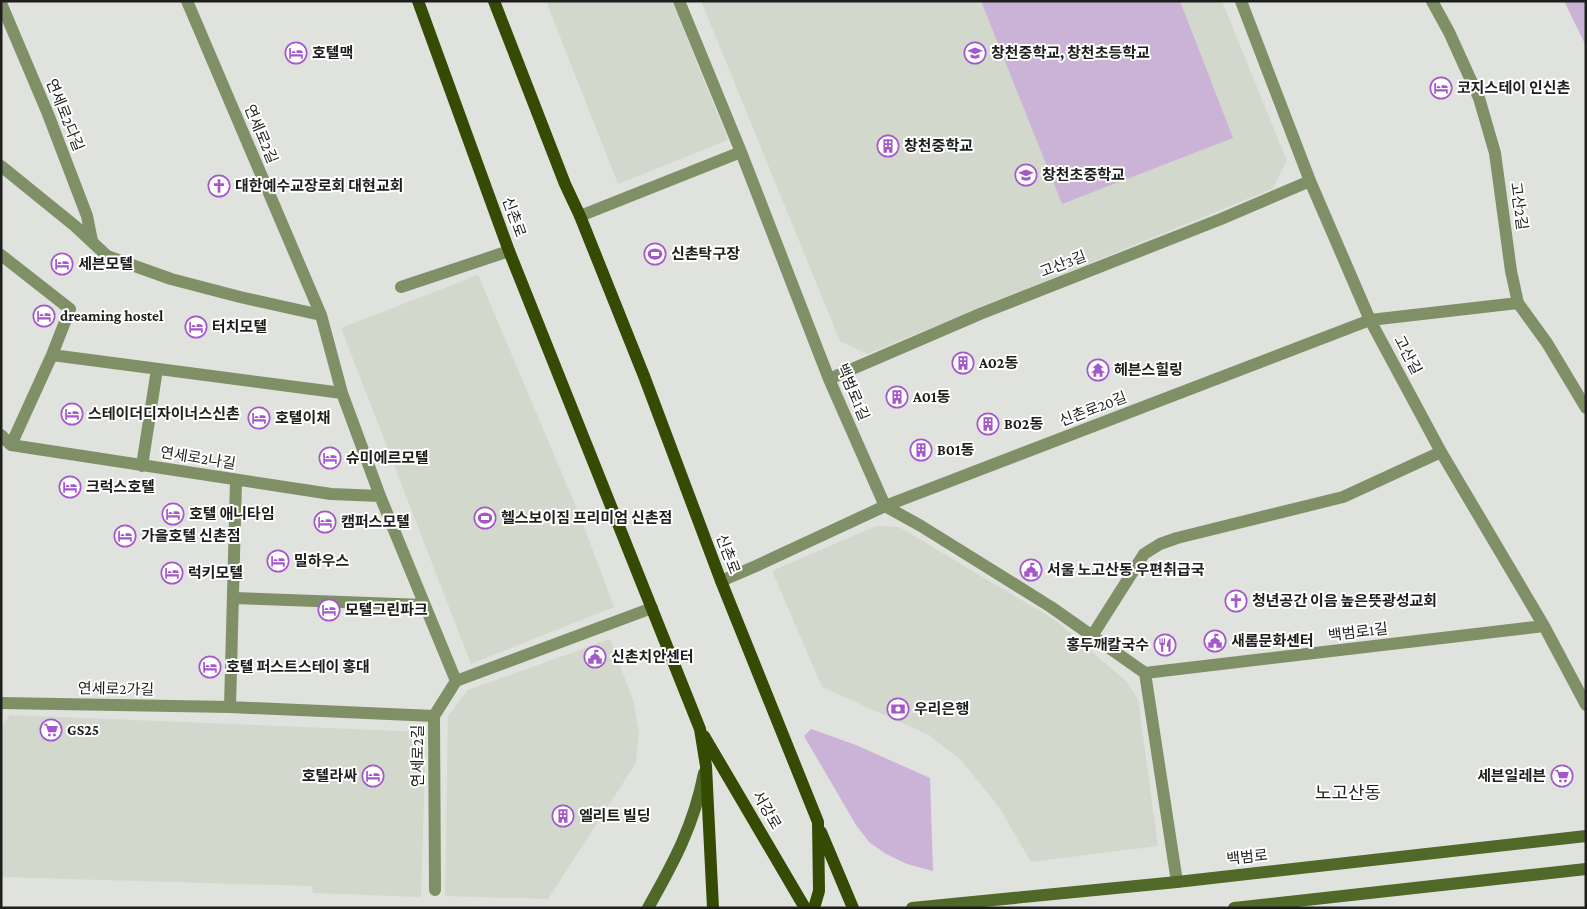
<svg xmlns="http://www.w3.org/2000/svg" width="1587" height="909" viewBox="0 0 1587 909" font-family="'Crimson Pro','Noto Sans KR',serif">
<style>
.built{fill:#d3d8cd}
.green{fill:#cbb3d8}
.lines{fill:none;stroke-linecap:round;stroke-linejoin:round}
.street{stroke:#7f9067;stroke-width:12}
.secondary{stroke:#516928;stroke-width:12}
.primary{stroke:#354b03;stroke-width:12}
.labels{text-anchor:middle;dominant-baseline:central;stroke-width:4;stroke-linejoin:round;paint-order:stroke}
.poi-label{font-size:15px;font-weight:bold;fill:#1e1e1d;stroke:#fff;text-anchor:start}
.street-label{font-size:15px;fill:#1e1e1d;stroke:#fff}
.quarter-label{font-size:18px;fill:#1e1e1d;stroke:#fff}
</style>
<rect width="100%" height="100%" fill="#e0e2de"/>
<!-- built -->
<path class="built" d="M546 1H672L728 140 618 184Z
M701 1H1222L1287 161 1272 189 867 354 840 341Z
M478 275 580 516 614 607 471 664 341 328Z
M876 526 899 527 1055 620 1126 681 1138 699 1158 846 1031 862 999 807 961 760 929 735 822 687 772 571Z
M610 639 633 700 639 733 636 763 548 899 445 896 448 716 468 690Z
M10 715 426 732 421 897 313 893 312 886 1 877V727Z"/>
<!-- green -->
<path class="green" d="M981 1H1180L1233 138 1062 204Z
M1564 1H1586V46Z
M811 729 856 745 930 778 933 871 907 864 886 854 869 842 856 825 804 736Z"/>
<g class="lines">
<!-- street -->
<path class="street" d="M187 1 321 315 342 393 380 496 456 681
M679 1 741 152 829 379 885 506 921 526 1051 607 1145 673 1177 882
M1241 1 1310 181 1370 320 1441 452 1544 626 1586 705
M1432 1 1449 32 1479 98 1495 153 1511 271 1518 303 1547 343 1586 408
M1 3 48 114 87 216 92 241
M1 166 75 226 107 256 171 279 240 297 321 315
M580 216 741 152
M1 255 70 309 52 355 11 445
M401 287 509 251
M52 355 342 393
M829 379 980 314 1221 219 1310 181
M1 435 11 445 331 494 380 496
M142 466 157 369
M721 581 756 566 885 506 1370 320 1518 303
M233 598 424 605
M1092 636 1144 554 1160 544 1177 538 1343 497 1441 452
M1145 673 1544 626
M456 681 652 608
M1 703 230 707 434 716
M230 707 236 481
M435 890 434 716 456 681"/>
<!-- secondary -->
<path class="secondary" d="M648 908C674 862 694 825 704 773
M912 908 1177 882 1586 836
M1234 908 1586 869"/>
<!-- primary -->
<path class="primary" d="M418 1 509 251 700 729 706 766 713 908
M494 1 565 184 580 216 644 376 721 581 818 822 819 891 814 908
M704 736 805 908
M821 832 853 908"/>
</g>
<!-- icons -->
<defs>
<g id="hotel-ring" transform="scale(1.125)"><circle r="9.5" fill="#fff" stroke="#a558ca" stroke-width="1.5"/><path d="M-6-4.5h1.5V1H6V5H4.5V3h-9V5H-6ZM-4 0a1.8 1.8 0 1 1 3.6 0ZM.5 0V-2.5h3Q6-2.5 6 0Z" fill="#a558ca"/></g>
<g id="school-ring" transform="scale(1.125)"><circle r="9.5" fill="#fff" stroke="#a558ca" stroke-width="1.5"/><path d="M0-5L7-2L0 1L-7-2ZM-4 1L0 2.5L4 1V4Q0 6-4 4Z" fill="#a558ca"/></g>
<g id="building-ring" transform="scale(1.125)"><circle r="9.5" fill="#fff" stroke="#a558ca" stroke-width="1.5"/><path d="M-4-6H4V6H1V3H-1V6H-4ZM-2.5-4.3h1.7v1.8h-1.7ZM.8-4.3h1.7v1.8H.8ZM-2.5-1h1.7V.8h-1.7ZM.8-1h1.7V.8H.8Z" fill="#a558ca"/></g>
<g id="church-ring" transform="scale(1.125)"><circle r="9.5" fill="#fff" stroke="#a558ca" stroke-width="1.5"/><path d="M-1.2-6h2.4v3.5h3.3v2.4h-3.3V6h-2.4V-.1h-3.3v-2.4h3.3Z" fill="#a558ca"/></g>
<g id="stadium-ring" transform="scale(1.125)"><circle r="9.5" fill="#fff" stroke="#a558ca" stroke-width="1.5"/><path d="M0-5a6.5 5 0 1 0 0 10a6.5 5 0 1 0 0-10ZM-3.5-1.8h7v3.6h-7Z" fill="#a558ca"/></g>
<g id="temple-ring" transform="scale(1.125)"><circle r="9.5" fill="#fff" stroke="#a558ca" stroke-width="1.5"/><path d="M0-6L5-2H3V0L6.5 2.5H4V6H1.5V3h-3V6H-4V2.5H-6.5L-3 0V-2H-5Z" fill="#a558ca"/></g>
<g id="civic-ring" transform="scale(1.125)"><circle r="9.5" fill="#fff" stroke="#a558ca" stroke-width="1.5"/><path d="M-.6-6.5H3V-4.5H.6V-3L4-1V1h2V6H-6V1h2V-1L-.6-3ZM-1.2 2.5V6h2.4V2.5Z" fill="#a558ca"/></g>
<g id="restaurant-ring" transform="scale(1.125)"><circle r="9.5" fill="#fff" stroke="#a558ca" stroke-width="1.5"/><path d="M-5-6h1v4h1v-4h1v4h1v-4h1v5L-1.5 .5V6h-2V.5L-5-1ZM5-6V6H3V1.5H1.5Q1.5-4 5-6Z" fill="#a558ca"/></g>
<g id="bank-ring" transform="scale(1.125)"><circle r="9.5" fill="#fff" stroke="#a558ca" stroke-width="1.5"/><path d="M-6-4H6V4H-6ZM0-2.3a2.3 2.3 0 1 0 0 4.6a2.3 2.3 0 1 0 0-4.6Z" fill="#a558ca"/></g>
<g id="supermarket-ring" transform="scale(1.125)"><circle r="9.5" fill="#fff" stroke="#a558ca" stroke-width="1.5"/><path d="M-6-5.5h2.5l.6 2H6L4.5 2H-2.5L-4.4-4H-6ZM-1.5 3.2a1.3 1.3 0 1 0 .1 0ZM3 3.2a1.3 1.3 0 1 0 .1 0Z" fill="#a558ca"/></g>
</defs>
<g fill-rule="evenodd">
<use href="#hotel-ring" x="296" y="53"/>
<use href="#school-ring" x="975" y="53"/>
<use href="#hotel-ring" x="1441" y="88"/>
<use href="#building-ring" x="888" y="146"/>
<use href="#school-ring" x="1026" y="175"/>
<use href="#church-ring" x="219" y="186"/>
<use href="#stadium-ring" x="655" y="254"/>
<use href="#hotel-ring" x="62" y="264"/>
<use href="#hotel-ring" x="44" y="316"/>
<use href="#hotel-ring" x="196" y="327"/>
<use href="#building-ring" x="963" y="363"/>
<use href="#temple-ring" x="1098" y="370"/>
<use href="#building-ring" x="897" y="397"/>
<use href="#hotel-ring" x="72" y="414"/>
<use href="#hotel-ring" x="259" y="418"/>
<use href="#building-ring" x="988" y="424"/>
<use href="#building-ring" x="921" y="450"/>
<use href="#hotel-ring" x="330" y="458"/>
<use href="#hotel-ring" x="70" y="487"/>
<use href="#hotel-ring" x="173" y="514"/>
<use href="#stadium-ring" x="485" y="518"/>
<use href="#hotel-ring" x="325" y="522"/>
<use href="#hotel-ring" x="125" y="536"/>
<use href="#hotel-ring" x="278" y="561"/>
<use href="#civic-ring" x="1031" y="570"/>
<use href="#hotel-ring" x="172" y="573"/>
<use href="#church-ring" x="1236" y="601"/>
<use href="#hotel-ring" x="329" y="610"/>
<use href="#civic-ring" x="1215" y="641"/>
<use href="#restaurant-ring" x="1165" y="645"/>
<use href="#civic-ring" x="595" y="657"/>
<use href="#hotel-ring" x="210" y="667"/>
<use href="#bank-ring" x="898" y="709"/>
<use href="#supermarket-ring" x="51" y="730"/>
<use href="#hotel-ring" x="373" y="776"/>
<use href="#supermarket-ring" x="1562" y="776"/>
<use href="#building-ring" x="563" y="816"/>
</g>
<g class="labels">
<!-- poi labels -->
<g class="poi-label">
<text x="312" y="53">호텔맥</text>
<text x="991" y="53">창천중학교, 창천초등학교</text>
<text x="1457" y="88">코지스테이 인신촌</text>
<text x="904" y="146">창천중학교</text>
<text x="1042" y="175">창천초중학교</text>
<text x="235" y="186">대한예수교장로회 대현교회</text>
<text x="671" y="254">신촌탁구장</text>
<text x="78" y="264">세븐모텔</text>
<text x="60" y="316">dreaming hostel</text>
<text x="212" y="327">터치모텔</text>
<text x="979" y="363">A02동</text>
<text x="1114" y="370">헤븐스힐링</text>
<text x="913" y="397">A01동</text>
<text x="88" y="414">스테이더디자이너스신촌</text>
<text x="275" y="418">호텔이채</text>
<text x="1004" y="424">B02동</text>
<text x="937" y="450">B01동</text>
<text x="346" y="458">슈미에르모텔</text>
<text x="86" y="487">크럭스호텔</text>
<text x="189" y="514">호텔 애니타임</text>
<text x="501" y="518">헬스보이짐 프리미엄 신촌점</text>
<text x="341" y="522">캠퍼스모텔</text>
<text x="141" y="536">가을호텔 신촌점</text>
<text x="294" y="561">밀하우스</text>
<text x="1047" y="570">서울 노고산동 우편취급국</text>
<text x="188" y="573">럭키모텔</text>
<text x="1252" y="601">청년공간 이음 높은뜻광성교회</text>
<text x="345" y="610">모텔그린파크</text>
<text x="1231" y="641">새롬문화센터</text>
<text x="1149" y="645" text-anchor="end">홍두깨칼국수</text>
<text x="611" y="657">신촌치안센터</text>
<text x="226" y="667">호텔 퍼스트스테이 홍대</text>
<text x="914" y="709">우리은행</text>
<text x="67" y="730">GS25</text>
<text x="357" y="776" text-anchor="end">호텔라싸</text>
<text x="1546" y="776" text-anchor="end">세븐일레븐</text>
<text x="579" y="816">엘리트 빌딩</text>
</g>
<!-- street labels -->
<g class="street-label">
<text transform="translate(65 115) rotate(68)">연세로2다길</text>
<text transform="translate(261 134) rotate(67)">연세로2길</text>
<text transform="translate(1519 206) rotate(82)">고산2길</text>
<text transform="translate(514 217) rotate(70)">신촌로</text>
<text transform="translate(1063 264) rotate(-21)">고산3길</text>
<text transform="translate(1408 355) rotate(62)">고산길</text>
<text transform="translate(853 392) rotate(67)">백범로1길</text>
<text transform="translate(1093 409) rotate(-21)">신촌로20길</text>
<text transform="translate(198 458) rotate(9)">연세로2나길</text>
<text transform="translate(728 554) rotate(69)">신촌로</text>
<text transform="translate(1358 632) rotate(-7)">백범로1길</text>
<text transform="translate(116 689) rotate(1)">연세로2가길</text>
<text transform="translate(418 756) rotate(-90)">연세로2길</text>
<text transform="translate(767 810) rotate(60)">서강로</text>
<text transform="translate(1247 857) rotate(-6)">백범로</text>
</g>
<!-- quarter labels -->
<g class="quarter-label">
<text x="1348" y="793">노고산동</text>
</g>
</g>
<!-- border -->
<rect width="1587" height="909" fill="none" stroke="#1e1e1d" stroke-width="5"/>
</svg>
